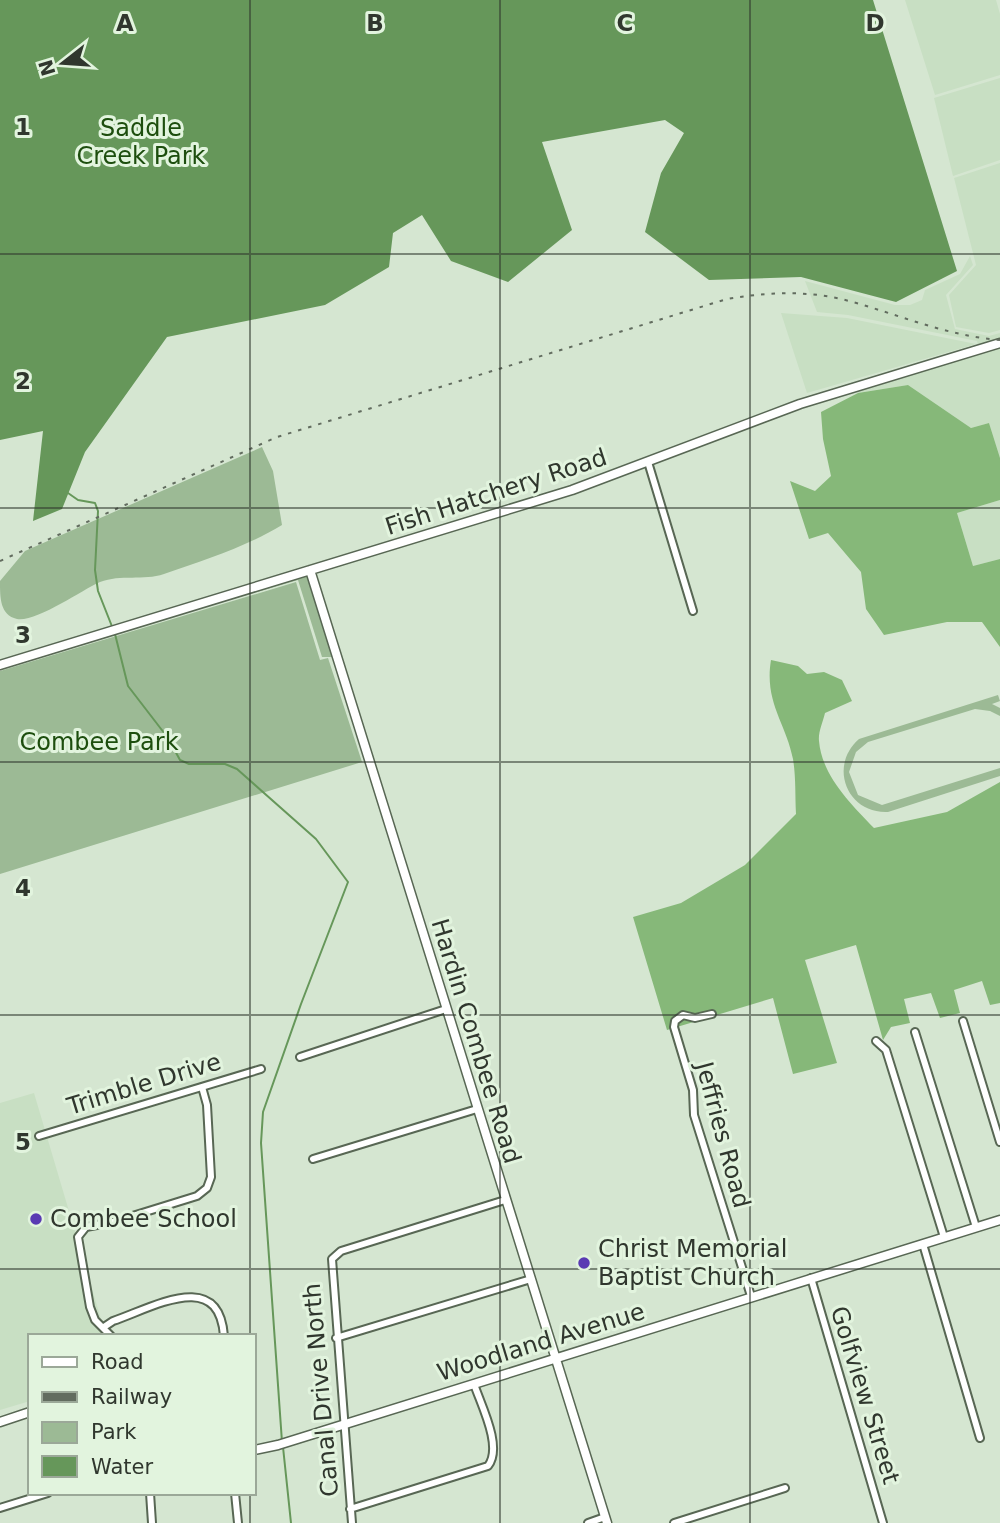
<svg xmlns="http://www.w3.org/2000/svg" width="1000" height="1523" viewBox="0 0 1000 1523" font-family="'DejaVu Sans',sans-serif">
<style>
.built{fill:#c8dfc3}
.green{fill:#9cba95}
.forest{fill:#86b879}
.water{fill:#66975a}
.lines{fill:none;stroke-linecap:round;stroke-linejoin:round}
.stream{stroke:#66975a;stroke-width:2}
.minor-casing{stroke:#586754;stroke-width:10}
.tertiary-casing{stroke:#586754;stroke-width:11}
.minor{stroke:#fff;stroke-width:6}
.tertiary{stroke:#fff;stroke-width:8}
.rail{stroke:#626c5f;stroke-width:2;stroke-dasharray:3.5 7;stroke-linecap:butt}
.grid{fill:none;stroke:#30372e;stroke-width:2;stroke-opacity:0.55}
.poi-dot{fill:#5a3ab3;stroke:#e2f4de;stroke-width:2.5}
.labels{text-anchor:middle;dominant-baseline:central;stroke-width:6;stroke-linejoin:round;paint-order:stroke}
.park-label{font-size:24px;fill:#1d4e0e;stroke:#e2f4de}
.street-label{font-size:24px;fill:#30372e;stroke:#e2f4de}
.poi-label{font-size:24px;fill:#30372e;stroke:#e2f4de;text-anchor:start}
.grid-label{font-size:23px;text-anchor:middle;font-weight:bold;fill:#30372e;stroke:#e2f4de;stroke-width:6;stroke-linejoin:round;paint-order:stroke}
</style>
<rect width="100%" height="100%" fill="#d5e6d1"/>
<!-- built -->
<path class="built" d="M905 0H996L1000 14V75L935 95Z
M1000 78V160L953 176 934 98Z
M1000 163V330L989 333 956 327 949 295 976 265 954 178Z
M970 256 973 265 946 295 955 329 989 336 1000 333V339L978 346 977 341 848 315 817 312 805 281 895 305H910L922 300 925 290 960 274Z
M781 313 847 318 976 344 807 393Z
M1000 347V458L989 423 971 428 908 385 858 393 856 391Z
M1000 500V559L973 566 957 513Z
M34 1093 106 1336H30V1401L0 1410V1103Z"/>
<!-- green -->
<path class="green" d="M262 447 273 471 282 525C246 547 204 560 164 574 143 581 121 574 100 582 80 591 37 622 17 619 0 615 0 598 0 581L25 551Z
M307 575 364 757 332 657H322L298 580 145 625Z
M296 582 320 660 328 658 362 762 0 874V671Z
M998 695 1000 701 992 704 1000 708V716L990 711 975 709 868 742 856 752 849 772 858 795 882 805 1000 768V776L888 812C847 814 828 766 859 739Z"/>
<!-- forest -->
<path class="forest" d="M908 385 971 428 989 423 1000 458V500L957 513 973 566 1000 559V647L982 622H947L884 635 866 609 861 572 828 533 809 539 790 481 815 491 831 476 823 439 821 412 858 393Z
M771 660 798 666 807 674 824 672 842 680 852 701 825 713C823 722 818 732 819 741 822 776 851 804 874 828L947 812 1000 782V1003L990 1005 982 981 954 990 960 1013 940 1018 931 993 904 999 910 1023 891 1027 883 1040 856 945 805 960 837 1063 793 1074 773 998 667 1030 633 917 681 903 745 865 796 814C795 796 796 777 793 759 786 723 764 702 771 660Z"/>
<!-- water -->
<path class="water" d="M0 0H873L957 271 896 302 801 277 709 280 645 232 661 173 684 133 665 120 542 142 572 230 508 282 451 261 422 215 393 233 389 267 325 305 167 337 85 452 62 509 33 521 43 431 0 440Z"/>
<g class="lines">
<!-- stream -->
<path class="stream" d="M68 493 78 500 95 503 98 511 95 570 98 591 113 629
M115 634 128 686 168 738 180 760 189 764H225L237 769 316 839 348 882 301 1004 263 1112 261 1143 282 1442
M283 1447 291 1523"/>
<!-- minor casing -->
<g class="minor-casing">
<path id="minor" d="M648 462 693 611
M712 1014 695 1018 683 1015 675 1021 674 1027 693 1090 694 1115 751 1296
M963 1021 1000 1142
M915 1032 976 1227
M876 1041 886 1050 944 1237
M300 1057 446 1009
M39 1136 261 1069
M313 1159 477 1109
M923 1244 980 1438
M811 1278 883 1523
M104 1327 113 1321C154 1307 219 1268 224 1336
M111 1336 95 1320 90 1307 78 1237 86 1227 113 1222 197 1196 207 1188 211 1177 207 1105 202 1087
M336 1338 531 1279
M150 1493 152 1523
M235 1493 238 1523
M0 1508 48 1493
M350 1509 488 1466C503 1447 481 1405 474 1384
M352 1523 332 1259 341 1251 505 1200
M588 1523 605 1517
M674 1523 785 1488"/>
</g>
<!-- tertiary casing -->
<g class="tertiary-casing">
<path id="tertiary" d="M310 570 607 1523
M0 665 572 490 800 404 1000 343
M0 1422 30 1412
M254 1450 278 1445 1000 1220"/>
</g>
<!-- minor -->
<use href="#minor" class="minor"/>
<!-- tertiary -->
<use href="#tertiary" class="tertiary"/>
<!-- rail -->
<path class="rail" d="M0 561 277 437 727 299C767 292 809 290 849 301 900 315 947 336 1000 340"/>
</g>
<!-- grid -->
<path class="grid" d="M250 0V1336M500 0V1523M750 0V1523M0 254H1000M0 508H1000M0 762H1000M0 1015H1000M0 1269H1000M250 1493V1523"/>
<!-- markers -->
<g class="poi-dot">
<circle cx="36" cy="1219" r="7"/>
<circle cx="584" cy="1263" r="7"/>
</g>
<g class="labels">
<!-- park labels -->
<g class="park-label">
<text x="141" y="128">Saddle<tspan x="141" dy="28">Creek Park</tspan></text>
<text x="99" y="742">Combee Park</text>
</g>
<!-- street labels -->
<g class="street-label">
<text transform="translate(496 492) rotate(-18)">Fish Hatchery Road</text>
<text transform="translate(476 1041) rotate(73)">Hardin Combee Road</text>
<text transform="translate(144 1084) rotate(-17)">Trimble Drive</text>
<text transform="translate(723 1135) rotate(75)">Jeffries Road</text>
<text transform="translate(541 1342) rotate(-17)">Woodland Avenue</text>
<text transform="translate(321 1390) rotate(-95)">Canal Drive North</text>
<text transform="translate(865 1395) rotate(73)">Golfview Street</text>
</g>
<!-- poi labels -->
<g class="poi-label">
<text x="50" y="1219">Combee School</text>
<text x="598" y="1249">Christ Memorial<tspan x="598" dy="28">Baptist Church</tspan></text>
</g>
</g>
<g class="grid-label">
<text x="125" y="31">A</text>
<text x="375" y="31">B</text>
<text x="625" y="31">C</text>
<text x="875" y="31">D</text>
<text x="23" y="135">1</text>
<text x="23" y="389">2</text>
<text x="23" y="643">3</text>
<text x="23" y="896">4</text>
<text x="23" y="1150">5</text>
</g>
<!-- legend -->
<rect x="28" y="1334" width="228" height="161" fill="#e2f4de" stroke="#9ba898" stroke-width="2"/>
<rect x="42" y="1357" width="35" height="10" fill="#ffffff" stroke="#9ba898" stroke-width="2"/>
<text x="91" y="1369" font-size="21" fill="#30372e">Road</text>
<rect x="42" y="1392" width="35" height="10" fill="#626c5f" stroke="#9ba898" stroke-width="2"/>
<text x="91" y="1404" font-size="21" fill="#30372e">Railway</text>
<rect x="42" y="1422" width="35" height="21" fill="#9cba95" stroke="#9ba898" stroke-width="2"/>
<text x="91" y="1439" font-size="21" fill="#30372e">Park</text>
<rect x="42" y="1456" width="35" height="21" fill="#66975a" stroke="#9ba898" stroke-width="2"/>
<text x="91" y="1474" font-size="21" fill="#30372e">Water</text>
<!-- north arrow -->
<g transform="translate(63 63) rotate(253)" stroke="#e2f4de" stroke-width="5" paint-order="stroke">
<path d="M0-5L12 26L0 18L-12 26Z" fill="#30372e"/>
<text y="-10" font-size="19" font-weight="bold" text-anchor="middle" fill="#30372e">N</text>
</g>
</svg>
